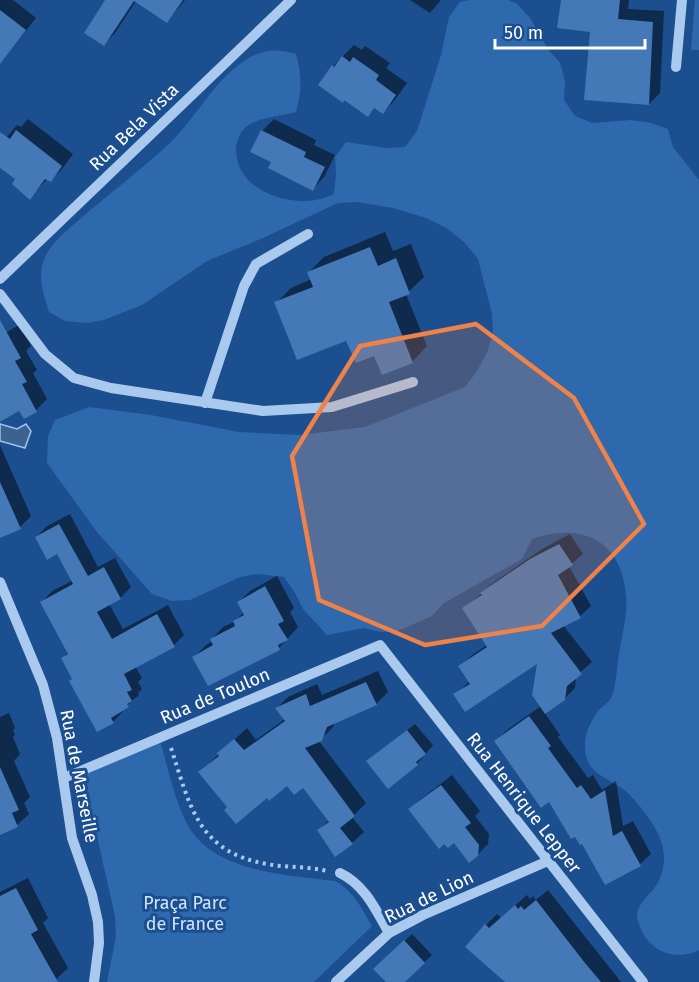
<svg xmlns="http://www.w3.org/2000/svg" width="699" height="982" viewBox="0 0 699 982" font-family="'Fira Sans',sans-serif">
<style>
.green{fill:#2e69ad}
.water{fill:#3c6290;stroke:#9cc4f0;stroke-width:1.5}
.shadow{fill:#0007}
.building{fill:#4478b7}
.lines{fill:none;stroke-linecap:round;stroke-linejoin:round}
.path{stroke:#a9c9ee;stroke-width:4;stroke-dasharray:3 4.5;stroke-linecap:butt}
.minor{stroke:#a9c9ee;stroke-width:10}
.marked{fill:#ee8249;fill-opacity:0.2;stroke:#ee8249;stroke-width:4.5;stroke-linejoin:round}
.labels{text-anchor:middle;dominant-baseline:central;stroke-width:6;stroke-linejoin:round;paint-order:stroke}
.street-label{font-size:18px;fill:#fff;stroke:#1b4f8f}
.park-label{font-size:18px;fill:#cfe3fa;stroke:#1b4f8f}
</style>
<rect width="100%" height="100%" fill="#1b4f8f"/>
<!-- green -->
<path class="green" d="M469 0H508L516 3 530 18 548 49 560 63 565 81 564 100 575 116 592 123 631 120 651 123 668 129 673 147 699 180V950C675 962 649 951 640 927 640 926 637 919 637 918 637 902 650 896 657 884 666 869 666 851 659 836 654 823 634 797 623 789 606 777 587 774 585 749 584 735 590 722 598 711 602 707 608 703 611 698 616 690 617 664 619 654 622 635 628 614 626 595 621 540 582 522 532 539L522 559 444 603 432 616 398 631 381 632 364 628 327 635 303 609 295 593 284 577 258 574 240 577 190 600 172 601 152 594 97 532 47 463 48 436 55 420 89 407 151 415 239 432 300 435 365 427 465 387 477 371 487 352 493 335 492 314 478 259 465 243 448 229 426 218 393 208 356 202 338 203 263 238 207 261 142 305 104 320 87 323 65 321 49 312C43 292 36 274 46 255 53 241 69 229 80 219 110 193 142 169 171 142 197 116 214 81 244 61 263 49 276 48 296 54 302 75 302 91 296 112 280 116 261 117 247 126 240 131 236 142 236 150 236 188 284 206 316 200 322 199 328 196 334 194L336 175 335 157 346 142 387 148 405 147 417 131 441 55 449 17 460 2Z
M695 0H699V50H691Z
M160 741C168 767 177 812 193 833 222 873 291 875 335 881 353 890 362 909 372 926L314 982H107L116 936 115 916 83 775Z"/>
<!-- water -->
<path class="water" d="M0 424 17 429 26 424 31 431 25 448 0 441Z"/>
<!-- shadow -->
<path class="shadow" d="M0 0H13L36 18 0 63Z
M107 0H185L167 22 136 1 115 33 104 44Z
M410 0H441L430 13Z
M562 0H629L628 9 664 11 660 93 649 104 591 31Z
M354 45 362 50 365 46 390 63 386 68 407 83 394 101 383 112 375 107 368 115 333 66Z
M28 119 73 154 62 169 51 180 48 178 30 198 17 179 0 166V145L17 125 21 127Z
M274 119 316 140 314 145 335 155 324 177 313 189 262 131Z
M385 232 393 251 411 244 424 277 406 294 427 346 412 362 375 354 276 303 291 288 312 279 309 272 324 257Z
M19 325 31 346 26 351 37 370 33 373 47 399 36 410 24 417 20 409 0 420V336Z
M0 445 31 516 20 527 0 536Z
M70 514 98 567 115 558 131 587 120 598 109 604 123 629 168 605 184 635 174 645 135 666 142 678 138 682 142 689 138 693 139 695 122 709 123 711 113 722 74 679 62 658 69 652 42 602 52 591 72 581 57 552 36 537 47 526Z
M570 534 583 554 569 566 591 606 580 616 563 625 592 662 576 676 575 688 564 699 544 712 560 735 558 737 588 778 593 775 602 790 616 781 623 826 633 821 651 854 640 864 605 883 583 842 550 800 496 741 507 730 541 706 539 660 455 695 470 681 460 667 471 656 488 644 464 609 493 583 542 549Z
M277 576 294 608 290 612 298 627 279 648 194 657 206 645 213 641 212 639 223 627 234 622 244 612 238 603 250 591Z
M378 671 388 692 376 704 335 721 333 727 319 741 366 803 352 817 364 832 352 843 319 830 329 820 303 786 287 784 268 796 229 807 200 772 247 728 256 740 285 719 277 708 288 697 317 684 322 695Z
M9 713 15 728 13 730 15 735 13 737 20 754 14 761 30 797 24 803 29 814 17 825 0 833V717Z
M415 724 433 745 417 764 368 761Z
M452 775 480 811 475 816 489 834 488 844 477 855 454 841 410 810 421 799Z
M28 878 48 918 43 923 68 968 53 982H0V892Z
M548 890 621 982H507L486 925 497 914 501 918 527 895 530 899 533 896 536 900Z
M412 934 432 955 403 982H396L385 960Z"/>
<!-- building -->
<path class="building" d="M105 0H183L167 23 134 1 104 46 84 33Z
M561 0H620L618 19 653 22 649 105 584 100 590 32 557 28Z
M0 10 26 30 0 64Z
M342 56 350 62 353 57 379 75 376 80 396 95 383 114 374 108 368 117 344 100 343 103 318 85 332 65 334 67Z
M16 130 62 166 51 182 45 179 30 200 12 184 15 179 0 168V132L10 139Z
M261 130 306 152 304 157 325 167 313 191 268 168 271 162 250 152Z
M370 247 378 266 396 258 410 294 389 302 413 363 382 375 374 356 356 363 346 341 297 360 274 302 313 287 307 272Z
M0 320 21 358 15 361 27 382 22 384 37 412 24 419 19 411 0 422Z
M0 482 21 529 0 538Z
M59 524 88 576 104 567 121 599 97 612 112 639 157 614 175 647 124 674 132 690 127 692 132 701 127 704 129 707 111 718 114 723 97 732 69 681 72 679 61 658 68 654 40 602 73 584 57 554 47 560 35 537Z
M559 544 573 565 558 575 581 618 551 633 582 674 567 686 565 700 545 714 532 695 537 664 465 712 453 694 470 684 458 666 487 647 462 608 482 595 480 593 530 559Z
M265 586 284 621 278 624 288 640 278 645 280 650 208 686 192 657 213 645 210 639 235 626 233 621 244 615 237 602Z
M366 682 377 705 327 727 322 741 305 748 355 816 340 828 353 844 335 857 317 830 329 822 303 788 294 795 287 786 269 801 267 798 236 824 224 810 227 807 198 772 219 756 217 753 234 739 244 750 285 721 275 708 306 694 310 706Z
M529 716 551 746 548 748 577 788 581 785 591 799 605 790 613 836 622 831 641 866 605 885 582 844 580 845 575 837 571 839 549 802 541 808 494 741Z
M407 730 426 754 416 762 418 765 388 789 366 761Z
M0 767 19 810 12 813 18 827 0 835Z
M441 785 471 823 465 827 479 845 478 856 469 863 454 843 448 848 444 844 439 849 408 809Z
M16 888 38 930 31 934 58 982H0V896Z
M536 900 585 963 601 982H505L465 947 485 924 489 928 515 905 518 909 521 906 524 910Z
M404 940 425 963 405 982H386L373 969Z"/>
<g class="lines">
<!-- path -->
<path class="path" d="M171 748C190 805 197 852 267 864 287 868 307 866 327 871"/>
<!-- minor -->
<path class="minor" d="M676 67 682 0
M0 279 291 0
M0 294 45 354 74 378 111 388 263 411 332 407 413 382
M205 403 244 286 256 264 308 234
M0 582 43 685 57 738 72 838 92 895 98 922 99 943 94 982
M64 778 380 645 643 982
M340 873C365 885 376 910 389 933
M336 982 389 933 423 915 548 861"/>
</g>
<!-- marked area -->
<path class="marked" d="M476 324 574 398 644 524 542 626 425 645 319 600 292 456 360 346Z"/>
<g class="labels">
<!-- street labels -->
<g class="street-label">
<text transform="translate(134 127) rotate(-44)">Rua Bela Vista</text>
<text transform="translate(215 696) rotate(-23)">Rua de Toulon</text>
<text transform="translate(79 776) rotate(79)">Rua de Marseille</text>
<text transform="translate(524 803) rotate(52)">Rua Henrique Lepper</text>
<text transform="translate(429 897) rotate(-26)">Rua de Lion</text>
</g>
<!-- park labels -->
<g class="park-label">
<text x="185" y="903">Praça Parc<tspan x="185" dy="21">de France</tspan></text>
</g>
</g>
<!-- scale -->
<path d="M495 39v9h150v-9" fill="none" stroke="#ffffff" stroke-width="3"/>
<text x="504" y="39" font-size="18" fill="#ffffff" stroke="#1b4f8f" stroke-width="4.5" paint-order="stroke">50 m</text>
</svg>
